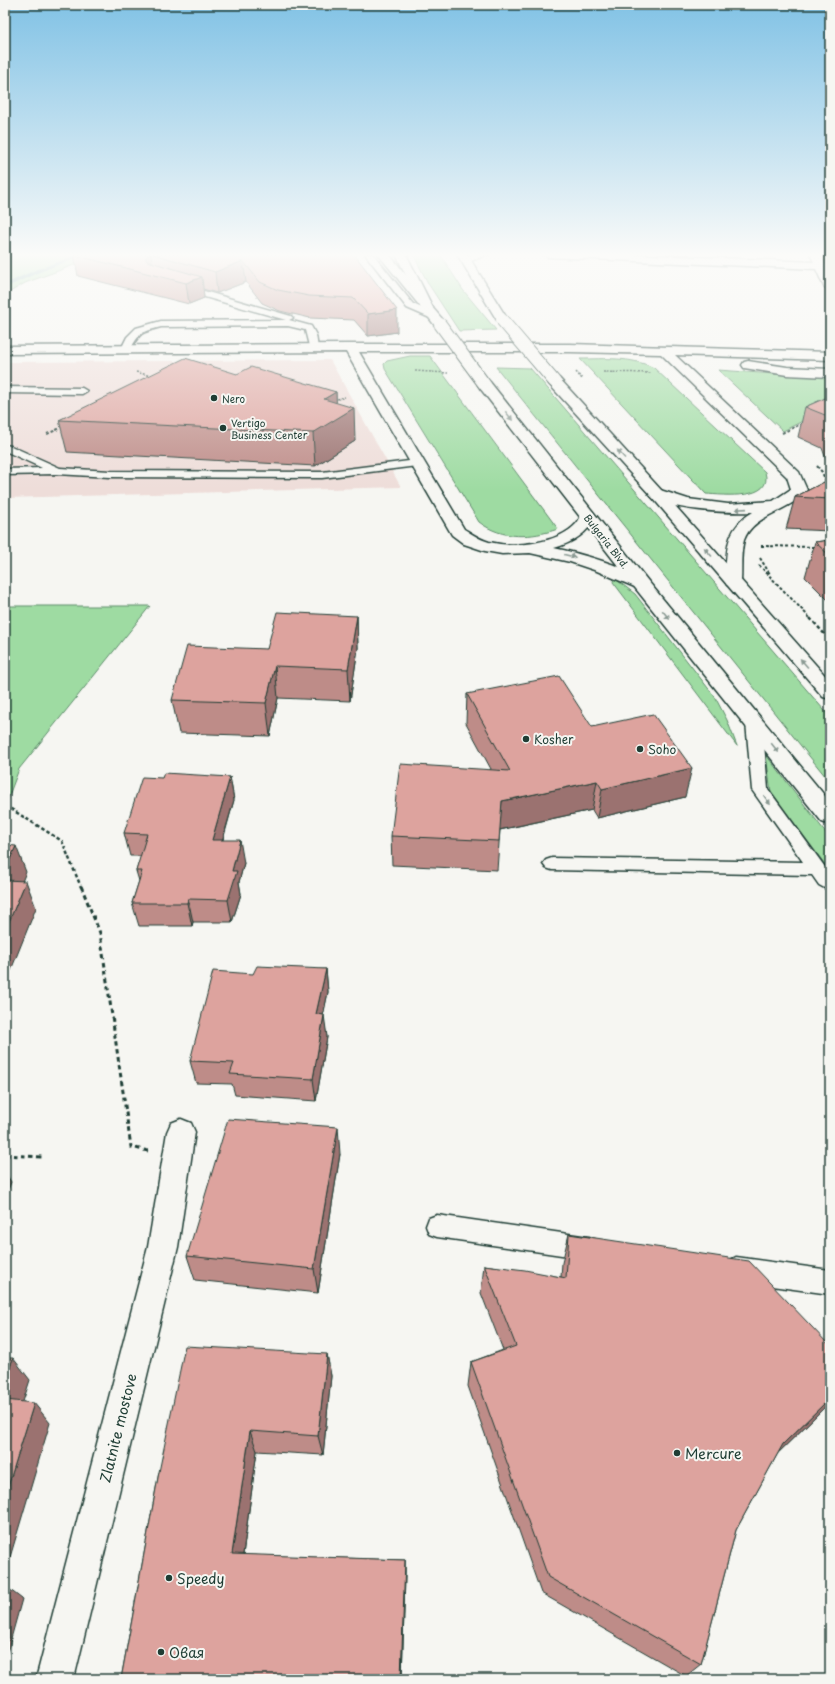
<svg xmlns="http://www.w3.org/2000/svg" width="835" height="1684" viewBox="0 0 835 1684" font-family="'Playpen Sans',sans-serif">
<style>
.built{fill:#eeddd9}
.green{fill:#9edba2;stroke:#5e8c6b}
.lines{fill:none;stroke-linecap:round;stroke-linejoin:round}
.stream{fill:#5d9a9c;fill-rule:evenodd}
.service-casing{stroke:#1f3d34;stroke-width:3}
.minor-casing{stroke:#1f3d34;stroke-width:3}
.secondary-casing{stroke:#1f3d34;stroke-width:3}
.primary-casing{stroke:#1f3d34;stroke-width:3}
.trunk-casing{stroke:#1f3d34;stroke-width:3}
.path-far3{stroke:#1f3d34;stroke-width:1.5;stroke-dasharray:2 1.5;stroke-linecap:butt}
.path-far2{stroke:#1f3d34;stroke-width:2;stroke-dasharray:3 2;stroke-linecap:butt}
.path-far1{stroke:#1f3d34;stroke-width:2.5;stroke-dasharray:3.5 2.5;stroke-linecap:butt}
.path{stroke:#1f3d34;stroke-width:3;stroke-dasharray:4.5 3.5;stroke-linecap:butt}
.service{fill:#f6f6f2;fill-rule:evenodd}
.minor{fill:#f6f6f2;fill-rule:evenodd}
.secondary{fill:#f6f6f2;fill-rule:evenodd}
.primary{fill:#f6f6f2;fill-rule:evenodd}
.trunk{fill:#f6f6f2;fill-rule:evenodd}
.primary-bridge-casing{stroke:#1f3d34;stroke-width:14;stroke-linecap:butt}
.path-bridge{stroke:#1f3d34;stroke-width:1.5;stroke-dasharray:2 1.5;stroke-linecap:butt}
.primary-bridge{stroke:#f6f6f2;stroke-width:12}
.wall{fill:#be8c88;stroke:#1f3d34}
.shaded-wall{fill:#9b726f;stroke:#1f3d34}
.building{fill:#dda39e;stroke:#1f3d34}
.oneway{fill:#8a9a93}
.poi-dot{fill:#1f3d34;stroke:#f6f6f2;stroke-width:1.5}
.labels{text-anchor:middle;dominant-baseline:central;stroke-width:4;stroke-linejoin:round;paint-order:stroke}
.far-poi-label{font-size:10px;fill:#1f3d34;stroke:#f6f6f2;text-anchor:start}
.far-street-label{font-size:10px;fill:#1f3d34;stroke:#f6f6f2}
.poi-label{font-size:12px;fill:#1f3d34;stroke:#f6f6f2;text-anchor:start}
.near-street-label{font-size:14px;fill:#1f3d34;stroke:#f6f6f2}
.near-poi-label{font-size:14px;fill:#1f3d34;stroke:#f6f6f2;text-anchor:start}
</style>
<rect width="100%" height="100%" fill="#f6f6f2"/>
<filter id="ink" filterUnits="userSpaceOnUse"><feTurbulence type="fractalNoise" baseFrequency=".025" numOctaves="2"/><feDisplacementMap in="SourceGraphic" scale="8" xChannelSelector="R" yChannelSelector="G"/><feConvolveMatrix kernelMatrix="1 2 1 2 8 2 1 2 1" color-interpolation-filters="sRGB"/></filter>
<g filter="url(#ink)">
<!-- built -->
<path class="built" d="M330 360 401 487 5 498V362Z"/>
<!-- green -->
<path class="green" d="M5 254H104L25 283 5 295Z
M413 254H440L463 290 496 330 459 331 429 285Z
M410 356H430L558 529C531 538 503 540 479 522L385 369 384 364 387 361Z
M580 359C605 359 630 356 654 368L765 472C774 501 723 495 706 494Z
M496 367 530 368 830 717V782Z
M718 370 830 378V407L783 431Z
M614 578 635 594 715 697 727 720 737 746 613 582Z
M5 606H150L19 769 5 806Z
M766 755 830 838V871L771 792Z"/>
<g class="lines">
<!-- stream -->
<path class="stream" d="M79 254H86L37 273 5 288V284L33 271Z"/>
<!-- service casing -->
<g class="service-casing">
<path id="service" d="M365 254H373L413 304 436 314V318H430L407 308Z
M818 264 830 265V269L818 268Z
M183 285 291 316 293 318 289 320 311 326 316 335 318 348 316 350H310L305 330 288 326 161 327C139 333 141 332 129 351H123L121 349 127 337 136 328 161 321 286 320 180 290V286Z
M5 387 82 388 87 391 82 394 5 393Z
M5 445 11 446 60 468 110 471 322 472 417 460 423 463 417 466 322 478 110 477 56 474 5 475V469L42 468 5 451Z
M754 717 759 719 762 722 768 789 830 874V891L819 885 812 875 552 870 546 868 543 864 546 860 552 858 803 862 752 790 746 722 749 719Z
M437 1215 589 1237 597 1240 601 1248 597 1256 589 1259 437 1237 429 1234 426 1226 429 1218Z
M736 1257 830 1270V1294L736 1281 728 1277 724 1269 728 1261Z"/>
</g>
<!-- minor casing -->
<g class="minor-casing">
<path id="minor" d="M472 254H488L466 263 461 260Z
M543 254H626L814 262 810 254H820L830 275V290L824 287 816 269 548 257Z
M350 344H570L830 352V360L675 355 799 472 807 490C791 512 754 513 744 540 740 553 742 568 741 581L739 585 733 586 727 585 725 581C727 551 724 529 753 512 733 513 661 511 649 494L652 491 657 489 688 499 728 504 773 501 791 489 787 477 661 354 570 352H359L464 529C472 534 479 539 489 542 513 548 558 544 576 524 579 521 580 517 582 514H594L596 517C587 534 572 543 554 548 574 552 639 569 650 585L648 589 642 590 597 571 570 562 530 553 502 554 485 551 464 544 452 535 346 352 5 354V346Z
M748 361 787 367 830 369V377L787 375 744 368 742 365 744 362Z
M181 1119 191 1123 195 1132 178 1247 74 1679H36L148 1247 167 1132 171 1123Z"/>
</g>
<!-- secondary casing -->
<g class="secondary-casing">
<path id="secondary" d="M396 254H406L433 308 431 310H423L421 308Z"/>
</g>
<!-- primary casing -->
<g class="primary-casing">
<path id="primary" d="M457 254H467L508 320 506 322H498Z
M427 305 431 306 444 321 446 324 444 327H436L423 310 421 308 423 306Z
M554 377 559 378 662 491 830 681V699L823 697 652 497 549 384 548 381 549 378Z
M485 381 490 382 648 581 830 802V825L822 822 636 589 480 388 478 385 480 382Z"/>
</g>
<!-- trunk casing -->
<g class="trunk-casing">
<path id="trunk" d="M378 254H389L431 306 433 308 431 310H423Z"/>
</g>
<!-- path-far3 -->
<path class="path-far3" d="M415 371 448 373
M136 372 151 376
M603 372 652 373
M334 400 345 397"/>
<!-- path-far2 -->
<path class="path-far2" d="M782 433 803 423
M47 434 63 427
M817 466 822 472 827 484
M761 546 816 547
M760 558 770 574
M759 565 811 619"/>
<!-- path-far1 -->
<path class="path-far1" d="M810 618 830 640
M5 810 11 809 62 841 81 887"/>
<!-- path -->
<path class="path" d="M81 886 100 933 131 1147 148 1151
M5 1155 42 1157"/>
<!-- service -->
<use href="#service" class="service"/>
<!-- minor -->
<use href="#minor" class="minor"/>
<!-- secondary -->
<use href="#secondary" class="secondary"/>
<!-- primary -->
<use href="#primary" class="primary"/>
<!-- trunk -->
<use href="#trunk" class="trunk"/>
<!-- primary-bridge casing -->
<g class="primary-bridge-casing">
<path id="primary-bridge" d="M502 320 554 381
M440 324 485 385"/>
</g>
<!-- path-bridge -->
<path class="path-bridge" d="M576 372 582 379"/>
<!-- primary-bridge -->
<use href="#primary-bridge" class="primary-bridge"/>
</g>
<!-- wall -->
<path class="wall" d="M76 254H354L397 332 368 336 354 320 310 318 280 311 262 303 246 282 217 293 203 289 204 298 189 304 78 276 74 255Z
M666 254H690V255Z
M822 254H830V261H825Z
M237 374 336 392V403L355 441 315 466 67 452 59 420Z
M830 396V470L822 448 798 437 805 407Z
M830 479V531L786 529 795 497Z
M830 540V602L805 577 815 542Z
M357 616 358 648 350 701 278 698 270 736 179 733 172 700 267 649Z
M467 694 592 727 685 797 597 818 592 810 500 830 497 870 392 865 391 836 491 769 466 723Z
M230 777 234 800 223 840 244 863 239 882 241 894 232 922H193L192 926H139L132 903 139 881 136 871 141 856H130L124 833 162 778Z
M326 969 328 992 323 1015 327 1037 316 1101 235 1095 232 1084 196 1083 190 1061 253 974Z
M340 1154 318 1293 195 1280 187 1256Z
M569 1234 830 1346V1402L778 1453 736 1530 701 1664 686 1676 541 1593 468 1386 471 1362 503 1350 481 1293 484 1265 561 1277 562 1263Z
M327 1354 331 1376 323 1455 257 1451 243 1555 405 1560V1575L402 1679H121L159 1472Z"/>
<!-- shaded-wall -->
<path class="shaded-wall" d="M150 254H151L154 275 145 258Z
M243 261 246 282 217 293 215 272Z
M202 277 204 298 189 304 186 283Z
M397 310V332L368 336V314Z
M336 392 337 418 354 408 355 441 315 466 313 433 324 399Z
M357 616 358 648 350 701 348 669Z
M275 666 278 698 270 736 266 703Z
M692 768 685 797 597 818 602 789Z
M230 777 234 800 216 862 212 840Z
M597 781 592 810 499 830 502 801Z
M240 840 244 863 239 882 241 894 232 922 228 900 232 871Z
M16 846 26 872 12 906 5 890V870Z
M26 881 36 908 5 985V931Z
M188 899 193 922 192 926 187 903Z
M326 969 328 992 319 1036 316 1014Z
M324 1015 327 1037 316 1101 313 1079Z
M338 1127 340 1154 318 1293 314 1269Z
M5 1172 11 1182 5 1199Z
M327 1354 331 1376 323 1455 318 1436Z
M13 1358 30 1380 17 1420 5 1406V1383Z
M830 1398V1402L765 1466 783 1444Z
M34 1403 50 1423 5 1574V1496Z
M250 1431 257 1451 241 1569 232 1554Z
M405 1560V1575L402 1679H401Z
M5 1586 22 1599 5 1660Z"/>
<!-- building -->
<path class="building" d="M76 254H150L145 258 147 261 202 277 186 283 74 255Z
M153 254H354L397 310 368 314 353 298 309 296 278 290 260 282 243 261 215 272Z
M185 358 237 374 251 367 336 392 324 399 354 408 313 433 59 420Z
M830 396V417L805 407Z
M830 479V499L795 497Z
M830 540V556L815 542Z
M277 612 357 616 348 669 275 666 266 703 172 700 187 646 267 649Z
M559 676 592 727 653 714 692 768 602 789 597 781 502 801 499 841 391 836 400 764 510 771 467 694Z
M164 773 230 777 212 840H240L232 871H237L228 900 188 899 187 903H132L142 871H136L147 834 124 833 142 777 162 778Z
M5 845 16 846 5 870Z
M5 880 26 881 5 931Z
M257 966 326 969 316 1014 324 1015 313 1079 230 1074 234 1063 190 1061 213 971 253 974Z
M228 1119 338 1127 314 1269 187 1256Z
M569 1234 749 1261 830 1346V1398L783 1444 736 1530 701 1664 548 1577 471 1362 516 1346 484 1265 525 1270 566 1278Z
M185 1346 327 1354 318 1436 250 1431 232 1554 405 1560 401 1679H121L159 1472Z
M5 1358H13L5 1383Z
M5 1400 34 1403 5 1496Z"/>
<!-- one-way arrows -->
<defs><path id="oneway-solid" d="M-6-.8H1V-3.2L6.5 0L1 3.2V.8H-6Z"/></defs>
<g class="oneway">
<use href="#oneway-solid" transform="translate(509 416) rotate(52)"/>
<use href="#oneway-solid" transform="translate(621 454) rotate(-132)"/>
<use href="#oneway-solid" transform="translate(741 509) rotate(176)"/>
<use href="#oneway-solid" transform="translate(708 552) rotate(-131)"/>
<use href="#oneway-solid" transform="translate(570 556) rotate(14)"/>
<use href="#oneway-solid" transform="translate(666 615) rotate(51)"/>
<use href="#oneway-solid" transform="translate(804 663) rotate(-131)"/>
<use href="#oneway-solid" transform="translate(775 748) rotate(51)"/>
<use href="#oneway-solid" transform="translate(767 800) rotate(54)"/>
</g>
</g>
<!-- sky -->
<linearGradient id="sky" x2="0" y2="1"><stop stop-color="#81c2e5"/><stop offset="0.52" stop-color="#fbfbf9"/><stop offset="1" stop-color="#fbfbf9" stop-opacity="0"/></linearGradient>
<rect width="835" height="490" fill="url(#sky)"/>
<!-- markers -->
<g class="poi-dot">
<circle cx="214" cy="398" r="4"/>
<circle cx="223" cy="428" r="4"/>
<circle cx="526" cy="739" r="4"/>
<circle cx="640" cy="749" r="4"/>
<circle cx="677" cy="1453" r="4"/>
<circle cx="169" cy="1578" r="4"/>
<circle cx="161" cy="1652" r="4"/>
</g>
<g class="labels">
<!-- far-poi labels -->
<g class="far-poi-label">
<text x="222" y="398">Nero</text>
<text x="231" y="422">Vertigo<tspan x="231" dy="12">Business Center</tspan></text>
</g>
<!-- far-street labels -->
<g class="far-street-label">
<text transform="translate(607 541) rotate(52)">Bulgaria Blvd.</text>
</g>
<!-- poi labels -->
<g class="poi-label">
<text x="534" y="739">Kosher</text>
<text x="648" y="749">Soho</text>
</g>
<!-- near-street labels -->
<g class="near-street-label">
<text transform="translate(118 1428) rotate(-76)">Zlatnite mostove</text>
</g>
<!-- near-poi labels -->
<g class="near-poi-label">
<text x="685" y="1453">Mercure</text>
<text x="177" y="1578">Speedy</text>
<text x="169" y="1652">Овая</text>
</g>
</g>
<!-- margin -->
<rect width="835" height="1684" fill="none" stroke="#f6f6f2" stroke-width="20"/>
<rect x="10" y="10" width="815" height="1664" fill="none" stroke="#1f3d34" stroke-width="1.5" filter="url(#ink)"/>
</svg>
